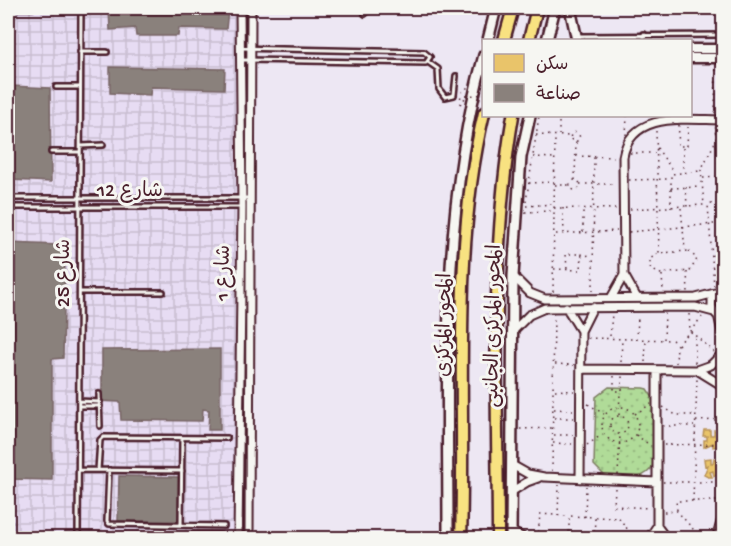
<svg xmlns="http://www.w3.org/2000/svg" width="731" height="546" viewBox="0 0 731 546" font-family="'Gochi Hand','Playpen Sans Arabic',sans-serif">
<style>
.industrial{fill:url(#industrial-grid)}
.park{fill:url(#park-dots);stroke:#7d7d62;stroke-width:1.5}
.homes{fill:#e9c46a;stroke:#b99257;stroke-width:1.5}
.industry{fill:#8a817c;stroke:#776464;stroke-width:1.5}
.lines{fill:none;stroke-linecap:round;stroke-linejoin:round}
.service-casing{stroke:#4a1f2b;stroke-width:8}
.minor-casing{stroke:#4a1f2b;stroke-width:11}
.tertiary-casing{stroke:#4a1f2b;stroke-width:13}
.secondary-casing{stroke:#4a1f2b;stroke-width:14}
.trunk-casing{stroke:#4a1f2b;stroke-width:15}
.path{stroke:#4a1f2b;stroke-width:1.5;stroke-dasharray:1.5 4.5;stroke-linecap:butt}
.service{stroke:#f6f6f2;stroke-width:3}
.minor{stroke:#f6f6f2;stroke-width:7}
.tertiary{stroke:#f6f6f2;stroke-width:8}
.secondary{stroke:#f6f6f2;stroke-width:9}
.trunk{stroke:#f8e281;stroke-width:10}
.path-bridge{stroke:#4a1f2b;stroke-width:1.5;stroke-dasharray:1.5 4.5;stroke-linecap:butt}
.labels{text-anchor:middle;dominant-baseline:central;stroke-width:6;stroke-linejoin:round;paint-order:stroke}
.street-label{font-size:20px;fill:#4a1f2b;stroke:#f6f6f2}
</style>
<defs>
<pattern id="industrial-grid" width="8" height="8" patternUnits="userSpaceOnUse" patternTransform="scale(1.5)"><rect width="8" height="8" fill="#e7dcf3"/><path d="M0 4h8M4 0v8" fill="none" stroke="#c8bcd0"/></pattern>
<pattern id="park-dots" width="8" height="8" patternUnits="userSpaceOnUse" patternTransform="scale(1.5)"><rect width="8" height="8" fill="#b0db98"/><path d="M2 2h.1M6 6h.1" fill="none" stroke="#99bc83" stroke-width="1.8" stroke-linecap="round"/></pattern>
</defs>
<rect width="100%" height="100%" fill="#ede7f3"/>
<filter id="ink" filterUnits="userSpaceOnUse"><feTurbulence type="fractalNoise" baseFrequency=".0167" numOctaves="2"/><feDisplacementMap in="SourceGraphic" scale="12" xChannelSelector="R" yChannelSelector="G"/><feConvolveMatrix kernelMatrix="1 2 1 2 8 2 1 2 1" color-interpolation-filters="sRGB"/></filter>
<g filter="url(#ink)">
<!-- industrial -->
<path class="industrial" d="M8 8H245L243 538H8Z"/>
<!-- park -->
<path class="park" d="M609 387 643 388 647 389 653 398V465C645 483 622 477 606 477L594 465 596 397Z"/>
<!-- homes -->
<path class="homes" d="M704 430H710V435H714V430L720 431 717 434 720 446 713 447V443L704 447V440H707V436H703Z
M711 458V463H713L714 458 719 460 717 472 720 475 714 476 713 471 710 472 712 477H708L704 475 708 465 705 466 704 459Z"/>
<!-- industry -->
<path class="industry" d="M109 9 228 10 226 29 179 28 178 36H136L135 28 110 30Z
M110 67 225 69 224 89 151 87 150 95 110 93Z
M11 86 50 88 51 182 11 180Z
M8 243 60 245 65 255 63 358 52 359V480L8 479Z
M220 349V430H208L209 410 203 409 202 421 121 420 120 402 102 401V350Z
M119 476 179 477 178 521H118Z"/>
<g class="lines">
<!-- service casing -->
<g class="service-casing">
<path id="service" d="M8 8H32
M365 14 371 8
M578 36 724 35
M644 40V34
M241 48 424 52 430 57 426 63 242 60
M80 52H107
M428 62 438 69 439 89 445 97 454 95 456 76
M56 87H80
M81 146 103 145
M51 152H80
M8 198H250
M8 207H243
M80 292H163
M99 394 100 426
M79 401 100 402
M79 406H100
M79 470 182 471
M98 470 100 440 103 437 227 438
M109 470 107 521 109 524 224 526
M181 525 182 438
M78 536 220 535
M78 538 81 8"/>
</g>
<!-- minor casing -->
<g class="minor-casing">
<path id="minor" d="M513 276 530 293 545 299 696 298 715 293
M611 298 624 275
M637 298 624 275 623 157C631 110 688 120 724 120
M566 307 581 331
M716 314 712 307V297L724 287
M512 332 529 315 545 308 695 307 714 312
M581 369 697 370 711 365 723 353
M697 370 723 386
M512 465 528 474 544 477 657 482
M580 479 581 331 593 307
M511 492 527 482 538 478
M657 526 666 538
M511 531 524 538
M717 536 723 515V336L718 315
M238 538 242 207 240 8
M249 538 251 8
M649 538 657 526V370"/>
</g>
<!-- tertiary casing -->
<g class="tertiary-casing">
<path id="tertiary" d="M690 49H724
M690 58H724"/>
</g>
<!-- secondary casing -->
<g class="secondary-casing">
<path id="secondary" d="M570 8 577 40
M488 40 496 8
M547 40 555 8
M448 538C448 376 440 214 484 55
M511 538 513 276 521 157 530 116"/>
</g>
<!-- trunk casing -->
<g class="trunk-casing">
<path id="trunk" d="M504 40 513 8
M529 40 537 8
M461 538C466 398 451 251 484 113
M498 538C498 398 489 254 513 116"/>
</g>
<!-- path -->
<path class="path" d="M460 104 461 93 468 87
M460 104 466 97
M715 113 716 64
M559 116V135
M679 125 678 146H687L688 127
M656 131 659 253
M570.5 137a4.5 4.5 0 1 1 9 0a4.5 4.5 0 1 1-9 0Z
M536 135 571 136
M626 135 627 116
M657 148 673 171
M683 148V170
M630 153H655
M576 156 617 157
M533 157 554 158
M703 178 719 177
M575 180 576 141
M629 180 670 179
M570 185a5 5 0 1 1 10 0a5 5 0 1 1-10 0Z
M529 183 554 182
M580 184H615
M555 185H570
M686 187 687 207
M671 188 701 187
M526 202 539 116
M526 206 553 204
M554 208 616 209
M563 208 564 233
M671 208V174L700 171
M681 208 685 250
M630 209 704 205 701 170 715 142
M525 212 553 211
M583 232V210
M629 232 724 223
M556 234 617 231
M689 251 697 259 690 271 659 274 650 268V259L659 253Z
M581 256 592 255
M554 269 581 270 582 254H566L567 270
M687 272 688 292
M662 275 663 291
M714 286 708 205 719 202 721 197 715 127
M593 291 594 157
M553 292 555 136
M689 314 690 331 714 352
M610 336 612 314
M588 338 672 340 677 345 676 363
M637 339 638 315
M664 339 665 313
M678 345 702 317
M621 362 622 339
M645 362 646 340
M695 363V338
M555 364 574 365
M614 376V391H622V376
M555 390 574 391
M588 404 604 414
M663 407 676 415H695
M602 425a18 18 0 1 1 36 0a18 18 0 1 1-36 0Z
M554 409 573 410
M635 414 651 404
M619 415 620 393
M610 425a9 9 0 1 1 18 0a9 9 0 1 1-18 0Z
M554 418H573
M696 421 716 420
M663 426H694
M520 429 552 428
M554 435H573
M636 435 651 446
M553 443 572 444
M587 445 603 434
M664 445 716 444
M552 471 554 314
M618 475 620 435
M663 482H716
M615 488 614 506 650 508
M693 501 697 379
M677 510 676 501H717
M664 512 677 511 701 538
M558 516 559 485
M585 517 586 486
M538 538 540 514 568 516
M569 538V516L619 518 634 538
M594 538 595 518"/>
<!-- service -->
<use href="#service" class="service"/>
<!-- minor -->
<use href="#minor" class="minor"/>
<!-- tertiary -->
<use href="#tertiary" class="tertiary"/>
<!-- secondary -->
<use href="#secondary" class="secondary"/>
<!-- trunk -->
<use href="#trunk" class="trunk"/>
<!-- path-bridge -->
<path class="path-bridge" d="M466 96 484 94"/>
</g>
</g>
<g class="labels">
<!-- street labels -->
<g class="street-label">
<text x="130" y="192">شارع 12</text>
<text transform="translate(65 273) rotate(-90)">شارع 25</text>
<text transform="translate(225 273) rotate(-89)">شارع 1</text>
<text transform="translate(446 325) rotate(-89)">المحور المركزى</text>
<text transform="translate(495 326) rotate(-89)">المحور المركزى الجانبى</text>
</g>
</g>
<!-- margin -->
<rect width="731" height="546" fill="none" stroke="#f6f6f2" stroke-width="30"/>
<rect x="15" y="15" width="701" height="516" fill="none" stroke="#4a1f2b" stroke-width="2" filter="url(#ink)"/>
<!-- legend -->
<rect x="482" y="39" width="210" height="78" fill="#f6f6f2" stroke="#b1a0a2" stroke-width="1.5"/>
<rect x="494" y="54" width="30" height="18" fill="#e9c46a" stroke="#b1a0a2" stroke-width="1.5"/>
<text x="536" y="69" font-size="18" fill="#4a1f2b">سكن</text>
<rect x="494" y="84" width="30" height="18" fill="#8a817c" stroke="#b1a0a2" stroke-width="1.5"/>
<text x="536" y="99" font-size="18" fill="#4a1f2b">صناعة</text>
</svg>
